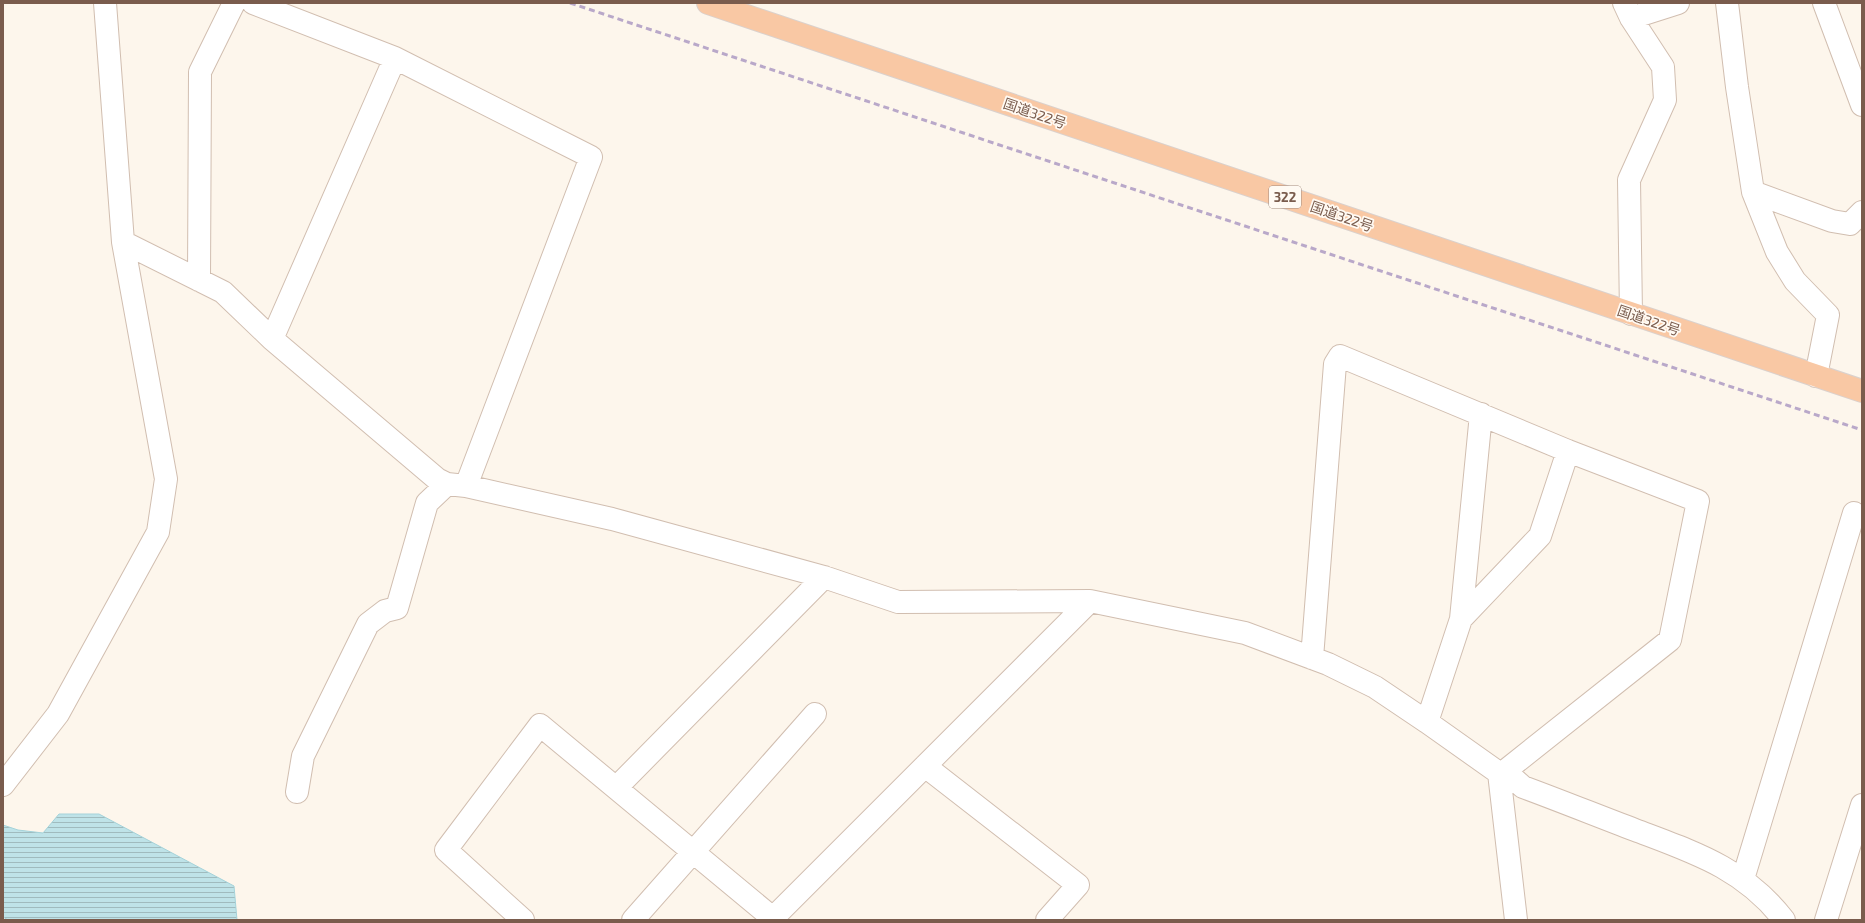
<svg xmlns="http://www.w3.org/2000/svg" width="1865" height="923" viewBox="0 0 1865 923" font-family="'Exo 2','Noto Sans JP',sans-serif">
<style>
.water{fill:url(#water-rules);stroke:#a5d3da}
.lines{fill:none;stroke-linecap:round;stroke-linejoin:round}
.minor-casing{stroke:#d1beb0;stroke-width:24}
.trunk-casing{stroke:#dad1cd;stroke-width:24}
.minor{stroke:#fff;stroke-width:22}
.trunk{stroke:#f9c8a4;stroke-width:22}
.rail{stroke:#b9a8c9;stroke-width:3;stroke-dasharray:6 4;stroke-linecap:butt}
.labels{text-anchor:middle;dominant-baseline:central;stroke-width:3.5;stroke-linejoin:round;paint-order:stroke}
.shield{fill:#fffaf3;stroke:#a28b7f;stroke-width:1}
.shield-label{font-size:13px;font-weight:bold;fill:#7a5c4d}
.street-label{font-size:14px;fill:#7a5c4d;stroke:#fffaf3}
</style>
<defs>
<pattern id="water-rules" width="6" height="5" patternUnits="userSpaceOnUse"><rect width="6" height="5" fill="#bfe3e8"/><path d="M0 2.5h6" fill="none" stroke="#a0bbbe"/></pattern>
</defs>
<rect width="100%" height="100%" fill="#fdf6ec"/>
<!-- water -->
<path class="water" d="M59 814H99L234 886 237 920H8L3 917V825L18 830 43 833Z"/>
<g class="lines">
<!-- minor casing -->
<g class="minor-casing">
<path id="minor" d="M253 3 395 58 591 157 466 486
M1624 3 1631 18 1663 67 1665 100 1629 180 1631 314
M1727 3 1737 87 1753 192
M1824 3 1862 105
M1631 18 1678 3
M123 242 223 292 272 339 437 479 447 484 466 486 612 519 824 577 898 602 1090 601 1245 633 1328 664 1375 687 1427 722 1499 773 1516 920
M199 280 200 72 234 3
M272 339 395 58
M1816 376 1828 315 1795 281 1777 252 1753 192 1832 221 1850 224 1862 212
M1461 619 1540 536 1568 451
M1312 658 1335 364 1340 356 1568 451 1698 501 1670 640 1505 771
M1427 722 1461 619 1481 414
M925 766 1078 885 1047 920
M1499 773 1505 771 1523 787C1561 801 1598 816 1635 830 1693 852 1744 868 1784 920
M3 785 58 714 158 532 166 479 123 242 105 3
M616 788 824 577
M297 792 303 756 368 624 385 611 397 608 427 503 447 484
M1743 879 1854 513
M523 920 446 850 540 725 775 920
M633 920 815 714
M771 920 1090 601
M1826 920 1862 805"/>
</g>
<!-- trunk casing -->
<g class="trunk-casing">
<path id="trunk" d="M708 3 1862 391"/>
</g>
<!-- minor -->
<use href="#minor" class="minor"/>
<!-- trunk -->
<use href="#trunk" class="trunk"/>
<!-- rail -->
<path class="rail" d="M570 3 1862 430"/>
</g>
<g class="labels">
<!-- shield labels -->
<rect class="shield" x="1269" y="186" width="32" height="22" rx="3"/>
<g class="shield-label">
<text x="1285" y="197">322</text>
</g>
<!-- street labels -->
<g class="street-label">
<text transform="translate(1035 113) rotate(19)">国道322号</text>
<text transform="translate(1342 216) rotate(19)">国道322号</text>
<text transform="translate(1649 320) rotate(19)">国道322号</text>
</g>
</g>
<!-- border -->
<rect width="1865" height="923" fill="none" stroke="#7a5c4d" stroke-width="8"/>
</svg>
